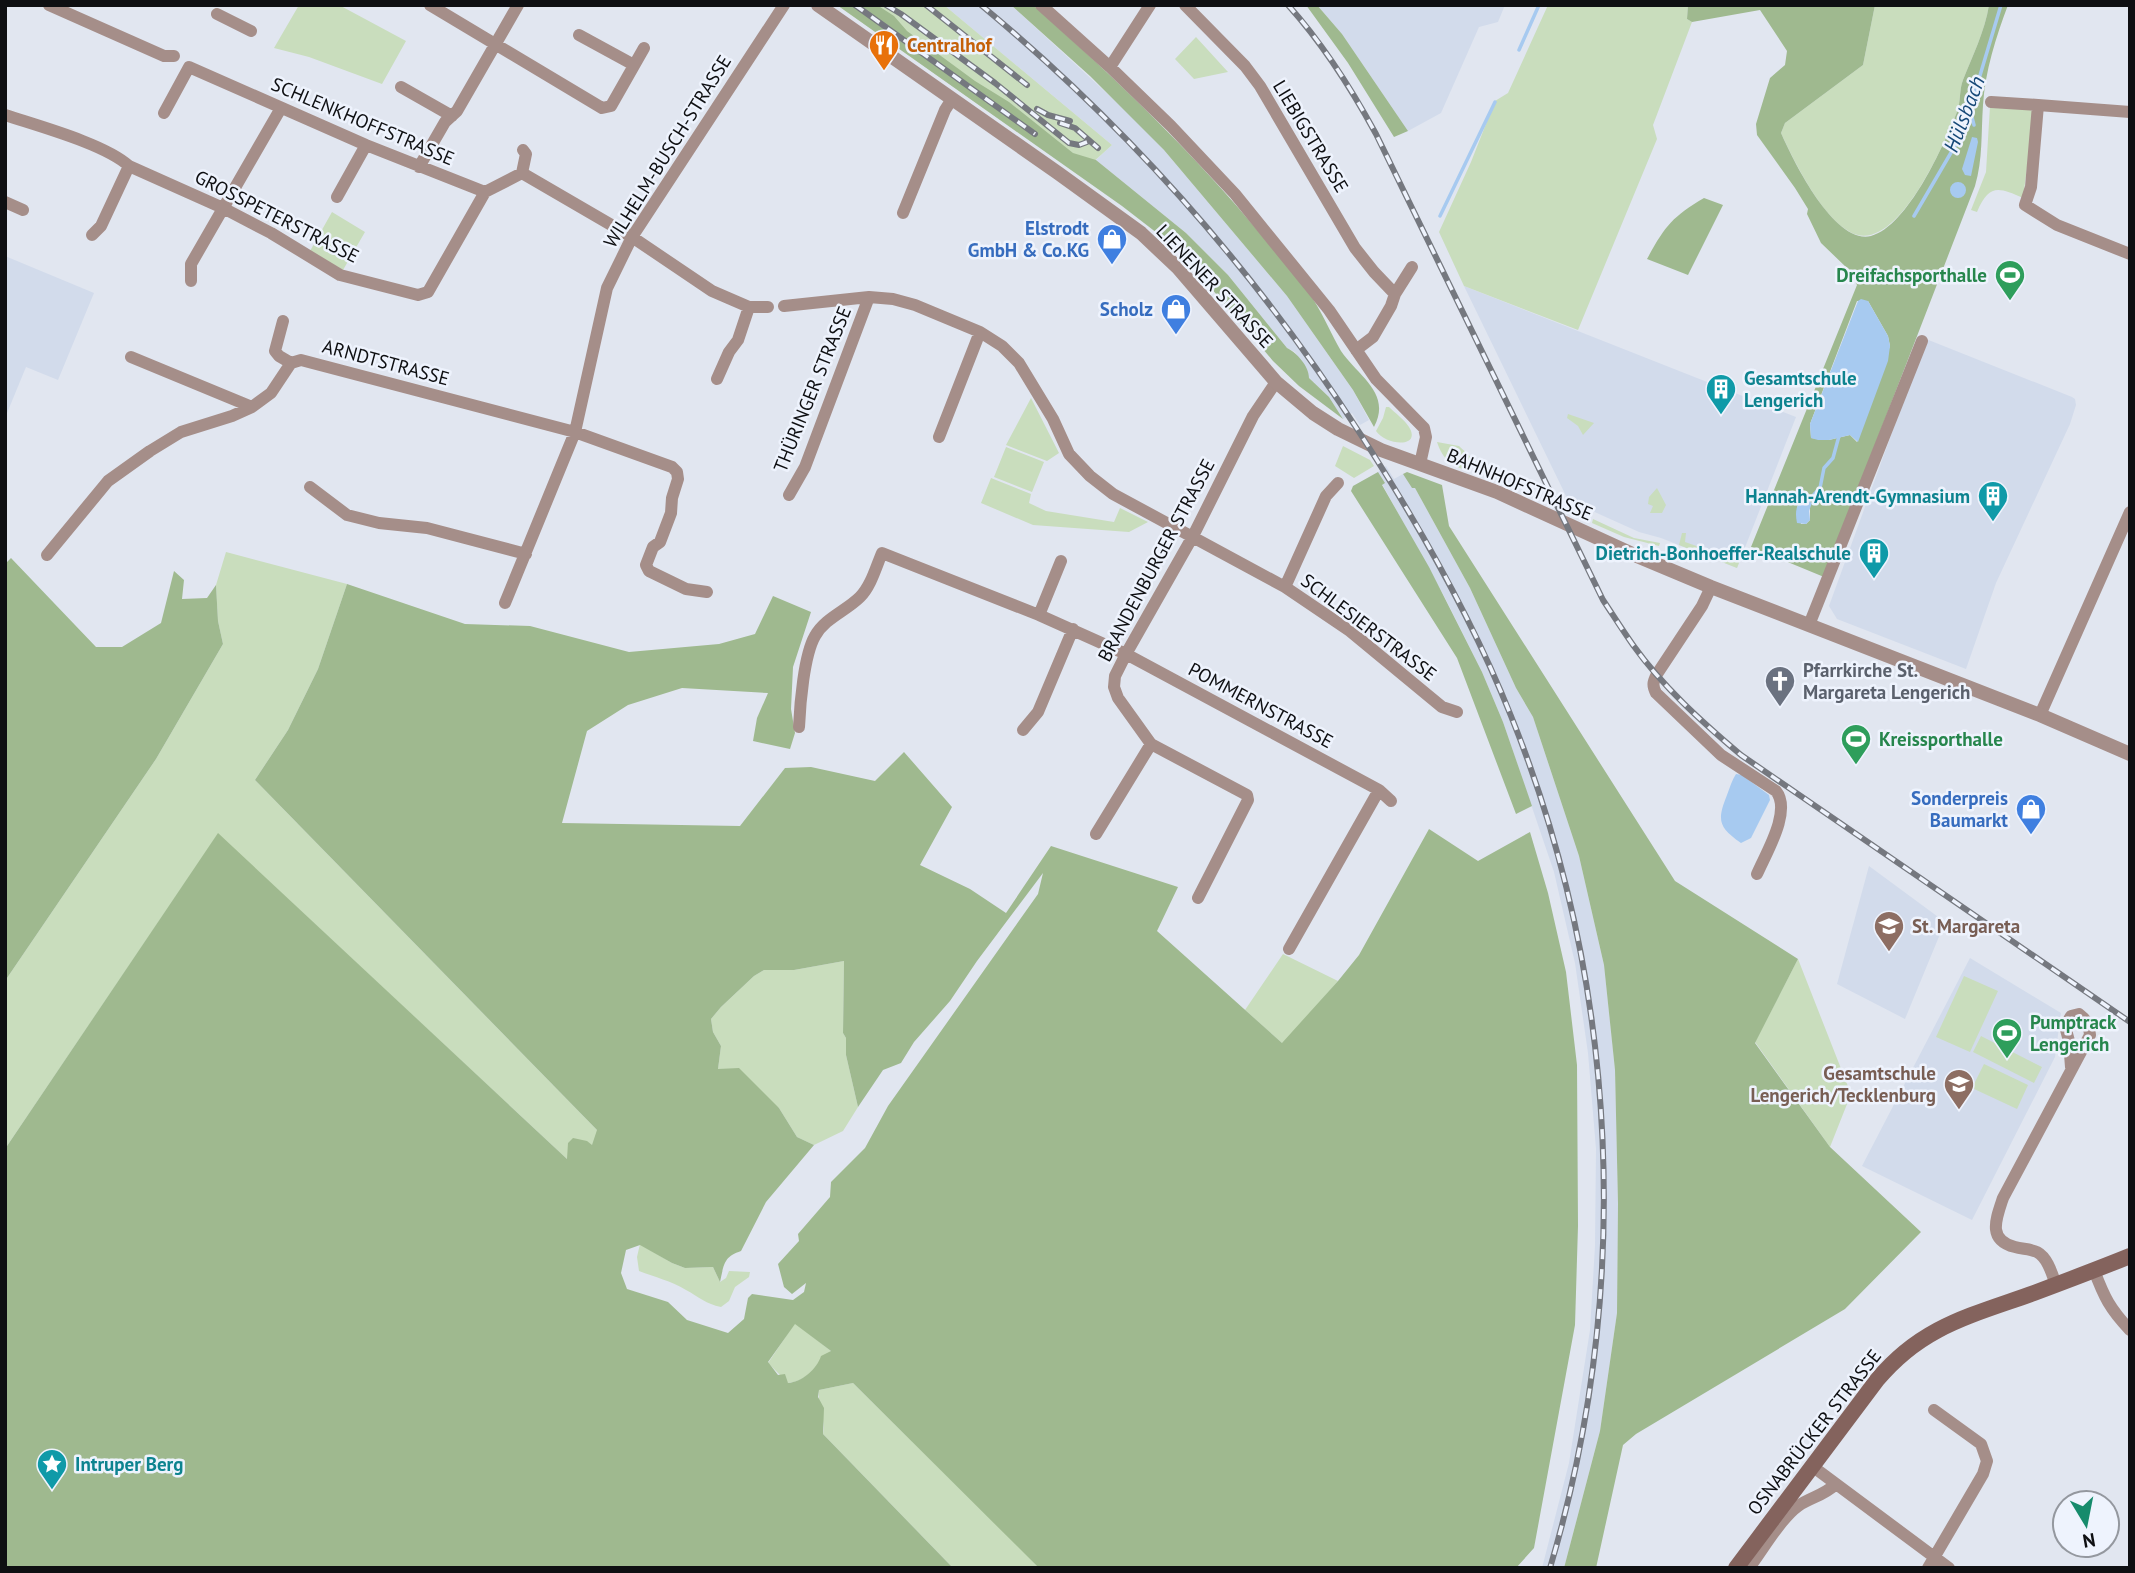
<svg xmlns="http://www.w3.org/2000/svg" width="2135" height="1573" viewBox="0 0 2135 1573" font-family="'PT Sans',sans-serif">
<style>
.built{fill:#d2dbeb}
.green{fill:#c9ddbd}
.forest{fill:#9fb98f;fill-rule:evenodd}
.water{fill:#a7caf0}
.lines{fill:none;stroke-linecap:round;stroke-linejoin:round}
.stream{stroke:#a7caf0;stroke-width:3.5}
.minor{stroke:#a58e89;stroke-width:12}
.tertiary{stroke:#a58e89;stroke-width:14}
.secondary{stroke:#84635d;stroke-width:16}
.rail-casing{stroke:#75787f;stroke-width:6}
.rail{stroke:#eef3fd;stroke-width:3.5;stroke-dasharray:10;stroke-linecap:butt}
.labels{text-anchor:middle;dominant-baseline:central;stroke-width:5;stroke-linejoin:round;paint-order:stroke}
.food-label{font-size:19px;font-weight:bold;fill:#c56008;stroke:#eef3fd;text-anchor:start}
.street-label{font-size:19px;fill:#0e0f12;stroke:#eef3fd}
.shop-label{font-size:19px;font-weight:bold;fill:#366cbe;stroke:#eef3fd;text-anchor:end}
.leisure-label{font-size:19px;font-weight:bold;fill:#27864d;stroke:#eef3fd;text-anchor:start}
.culture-label{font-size:19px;font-weight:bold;fill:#0d838f;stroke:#eef3fd;text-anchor:start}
.worship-label{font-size:19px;font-weight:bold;fill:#5b616d;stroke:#eef3fd;text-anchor:start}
.education-label{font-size:19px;font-weight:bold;fill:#785e54;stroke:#eef3fd;text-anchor:start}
.water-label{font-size:21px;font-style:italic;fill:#174978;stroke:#eef3fd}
</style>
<rect width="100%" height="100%" fill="#e1e6f0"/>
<!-- built -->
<path class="built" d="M944 5H1011L1125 110 1164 150 1287 296 1353 390 1369 420 1360 425 1352 413 1343 419 1329 397 1309 378 1295 352 1287 348 1228 275 1186 233 1096 160 1112 145Z
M1317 5H1505L1498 22 1479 27 1441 113 1408 131 1342 34Z
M5 256 94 293 58 380 26 367 5 418Z
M1464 286 1796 417 1737 568 1661 538 1639 532 1568 500Z
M1926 339 2072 397 2075 399 2076 405 2070 424 1996 583 1966 669 1837 619 1829 606Z
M1386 466 1394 479 1403 474 1412 488H1415L1470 588 1516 688 1533 717 1579 856 1604 965 1615 1070 1618 1204 1617 1313 1600 1431 1564 1568H1542L1569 1463 1590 1330 1595 1246 1596 1149 1588 1053 1575 963 1554 872 1503 722 1482 672 1444 596 1382 484 1384 482 1378 472Z
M1869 866 1945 922 1905 1019 1837 984Z
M1970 958 2061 1013 2055 1057 1972 1220 1862 1166Z"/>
<!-- green -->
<path class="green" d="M299 5H339L406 41 382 84 309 57 274 48Z
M837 5H944L1112 145 1079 175Z
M1548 5H1688L1687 19 1692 22 1653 125 1657 139 1578 330 1464 286 1439 232 1471 162 1495 101 1508 93Z
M1875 5H1989C1985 31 1972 57 1963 80 1959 90 1961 102 1957 112 1945 142 1896 258 1850 232 1821 216 1795 163 1781 133L1785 123 1863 65Z
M1196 37 1228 72 1194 79 1175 59Z
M1990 106 2030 109 2034 114 2023 198C1998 187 1989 184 1977 212L1971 210 1986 172Z
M332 212 365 232 343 270 310 251Z
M1031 398 1059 453 1047 461 1006 445Z
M1386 407H1389C1395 413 1405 420 1409 427 1422 448 1386 446 1376 431L1383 418Z
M1568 414 1594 423 1583 435 1578 426 1567 418Z
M1437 442 1459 446 1476 462 1468 471C1451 465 1443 460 1437 442Z
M1343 446 1370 460 1374 466 1354 478 1335 466Z
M1006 447 1044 462 1032 492 994 477Z
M991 478 1031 494 1029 503 1046 511 1114 522 1120 508 1148 522 1129 532 1033 525 981 503Z
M1657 488 1666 505 1662 513H1650L1653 506 1648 504 1649 497Z
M1593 519 1634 538 1660 543 1659 546 1624 537 1592 523Z
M1682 533H1686L1685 542 1705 549 1704 553 1707 554 1708 551 1735 562 1737 559 1740 560 1737 568 1679 545Z
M226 552 347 584 318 669 288 730 255 780 598 1131 592 1146 568 1160 218 834 5 1149V981L156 759 223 644 218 621 216 585Z
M1283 954 1338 981 1283 1044 1245 1010Z
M1798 959 1851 1094 1830 1147 1755 1042Z
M844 961 843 1033 846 1038V1055L858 1107 843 1131 814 1145 797 1137 779 1108 718 1069 721 1046 713 1032 711 1019 721 1007 754 976 764 970H794Z
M1964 976 1998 991 1970 1052 1936 1037Z
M1981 1036 2042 1067 2034 1083 1973 1052Z
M1984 1064 2028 1085 2017 1109 1972 1088Z
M640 1244 672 1263 685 1268 713 1267 720 1282 726 1278 729 1271 750 1272 749 1277 735 1287 729 1301 721 1307C706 1304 699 1297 686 1290 671 1281 655 1277 639 1271L637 1257Z
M795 1323 831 1351C820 1364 806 1382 788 1383L768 1363Z
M853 1383 1022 1550 1039 1568H953L823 1434C826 1419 817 1405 819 1390Z"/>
<!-- forest -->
<path class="forest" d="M837 5H877L894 16 907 31 975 81 1009 102 1073 153 1096 160 1186 233 1228 275 1287 348C1297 353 1309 366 1309 378L1329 397 1343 419 1299 386 1273 361 1188 261 1166 240 1122 206Z
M1011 5H1033C1115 78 1193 152 1263 237 1279 257 1299 277 1313 299 1324 316 1331 334 1341 351 1358 376 1392 393 1374 427L1353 390 1287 296 1164 150 1090 76Z
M1306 5H1317L1342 34 1408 131 1394 137 1348 63Z
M1688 5H1875L1863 65 1785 123 1781 133C1793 160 1834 245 1871 236 1908 226 1944 145 1957 112 1961 102 1959 90 1963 80 1972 57 1985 31 1989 5H2008C1996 37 1985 71 1983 105 1981 133 1983 159 1975 186L1824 577 1751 547 1857 285 1847 268 1821 243 1807 214 1808 209 1795 188 1757 135 1756 124 1770 78 1785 65 1787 51 1760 10 1692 22 1687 19ZM1857 301H1868L1888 336 1890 346 1857 442 1850 435 1829 440 1811 438 1810 424ZM1800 503 1810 505V520L1806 524H1801L1797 507Z
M1704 198 1723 205 1688 275 1647 259C1665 226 1672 217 1704 198Z
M1378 472 1385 483 1382 485 1429 567 1482 672 1503 722 1532 806 1516 814 1457 658 1351 491 1353 486Z
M1407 472 1442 485 1449 526 1675 881 1798 959 1755 1043 1830 1147 1921 1232 1845 1309 1636 1434 1623 1445 1596 1568H1564L1600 1431 1617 1313 1618 1204 1615 1070 1604 965 1579 856 1533 717 1516 688 1470 588 1415 488H1412L1403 474Z
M11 558 96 647H122L161 623 174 571 184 580 182 599 207 598 216 585 218 621 223 644 156 759 5 981V564Z
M347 584 465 624 530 626 629 652 719 644 755 634 773 596 811 612 793 667 791 709 795 733 790 749 753 741 757 718 768 693 682 688 628 705 587 731 562 823 740 826 785 768 811 767 875 781 904 752 952 807 920 865 970 889 1006 913 1051 846 1178 887 1157 931 1282 1043 1338 981 1359 955 1429 829 1478 861 1530 832 1548 893 1566 972 1577 1065 1578 1226 1575 1325 1534 1548 1516 1568H1039L853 1383 819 1390 818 1397 824 1408 823 1434 953 1568H5V1149L218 833 567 1159 568 1143 573 1138 587 1141 592 1145 597 1130 255 780 288 730 318 669ZM1043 873 1038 894 888 1106 865 1148 831 1182 830 1197 798 1234 799 1241 778 1264 784 1287 792 1294 806 1283 804 1292 793 1300 752 1294 748 1298 744 1319 728 1333 687 1320 668 1302 627 1289 621 1273 626 1250 640 1245 672 1263 685 1268 713 1267 720 1282C724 1265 723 1257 741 1251L766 1202 814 1145 797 1137 779 1108 739 1068 718 1069 721 1046 713 1032 711 1019 721 1007 754 976 764 970H794L844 961 843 1033 846 1038V1055L858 1107 883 1070 901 1063 914 1042 950 1001 977 961ZM795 1324 831 1351 821 1356C817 1369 802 1382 788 1383L785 1374 778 1375 768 1362Z"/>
<!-- water -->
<path class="water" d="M1972 137 1977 138 1978 142 1971 176 1965 175 1962 169Z
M1950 190a8 8 0 1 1 16 0a8 8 0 1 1-16 0Z
M1861 299 1868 301 1888 336 1890 346 1888 361 1858 442 1850 435 1829 440H1818L1811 438 1810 424 1858 301Z
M1806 499 1812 503 1809 511 1810 520 1806 524 1797 523C1795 513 1795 503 1806 499Z
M1736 774 1742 775 1769 795 1770 800 1751 838 1741 843C1718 827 1717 820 1727 795 1730 787 1732 780 1736 774Z"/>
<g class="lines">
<!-- stream -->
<path class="stream" d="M1519 50 1539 5
M1970 110 1974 125
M1440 216 1495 102
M1914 216 1959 139 1961 127 1970 109 2001 5
M1809 500 1820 488 1824 468 1833 458 1839 436"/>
<!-- minor -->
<path class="minor" d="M49 5 164 56H174
M430 5 602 108 611 106 644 48
M1041 5 1110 67 1171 126 1235 194 1329 310 1376 379 1424 428 1426 437 1420 464
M1185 5 1245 66 1260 86 1355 248 1374 272 1395 294
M217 14 251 31
M579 35 634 65
M1110 67 1150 5
M401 87 452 116
M1991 102 2038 105
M2130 112 2038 105 2031 187 2025 205 2057 225 2130 254
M164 113 189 67 366 145 485 192 522 173 632 237 712 291 749 307H768
M5 115C38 126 105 144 129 166L223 208 271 233 340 275 418 295 428 292 485 192
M419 167 445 122 457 111 518 5
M522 173 526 154 523 150
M337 197 366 145
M5 202 23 210
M903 213 945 110 952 99
M92 235 101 226 129 166
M191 281V264L281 108
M784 306 869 297 893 299 915 305 980 332 1002 346 1019 363 1053 419 1069 454 1090 476 1113 494 1285 587 1350 631 1442 707 1457 712
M283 321 275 351 279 356 291 363
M1356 350 1373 337 1391 306 1395 294 1412 267
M131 357 252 407
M717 379 729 352 738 340 749 307
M939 437 980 332
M310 487 347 515 379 523 427 528 526 554
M789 495 805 467 869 297
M47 555 108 481 150 451 181 432 232 416 252 407 271 393 291 363 301 360 575 432 672 467 677 472 678 479 672 498 671 513 660 542 653 547 646 565 649 571 686 589 707 592
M1285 587 1326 496 1338 483
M1711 587 1702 606 1657 674C1653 682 1652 685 1656 693L1721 755 1776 791C1792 811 1766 853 1757 874
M505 603 575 432 607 288 632 237 784 5
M1039 615 1061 561
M1809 625 1922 341
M2040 715 2130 512
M799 727C800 704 804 655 815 636 825 618 846 611 860 597 871 586 876 567 882 553L1039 615 1126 654 1379 790 1391 801
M1023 730 1038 712 1073 629
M1096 834 1151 744
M1198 898 1248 800 1247 795 1151 744 1118 698 1114 687 1115 676 1126 654 1193 536 1253 416 1276 382
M1289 949 1379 790
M2094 1270C2104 1297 2110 1309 2130 1330
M2056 1285C2052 1274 2048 1258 2037 1252 2031 1249 2022 1249 2015 1247 1987 1240 1996 1219 2003 1198L2090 1035C2089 1025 2087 1020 2079 1014L2071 1016 2065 1026 2069 1041 2071 1067
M1812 1466 1949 1568
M1749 1568C1762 1551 1781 1518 1798 1506 1811 1497 1823 1496 1836 1484
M1928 1568 1983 1474 1987 1461 1981 1444 1934 1410"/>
<!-- tertiary -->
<path class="tertiary" d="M818 5 1058 173 1141 233 1178 268 1276 382 1313 413 1338 429 1381 450 1497 492 1637 556 1711 587 2040 715 2130 754"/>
<!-- secondary -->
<path class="secondary" d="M1736 1568 1877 1380C1922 1326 1970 1316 2034 1293 2066 1281 2098 1269 2130 1256"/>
<!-- rail casing -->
<g class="rail-casing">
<path id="rail" d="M855 5 1035 134
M886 5 901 14 995 83 1069 143 1079 145 1087 142
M926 5 1027 85
M981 5C1129 128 1257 273 1361 435 1419 525 1472 618 1511 716 1620 987 1633 1289 1550 1568
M1288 5C1323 44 1351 88 1376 134L1603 600C1613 615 1623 631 1633 645 1663 687 1702 722 1741 755L2130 1022
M1037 109 1048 115 1070 121
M1060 123 1075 128 1098 148"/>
</g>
<!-- rail -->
<use href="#rail" class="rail"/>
</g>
<!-- icons -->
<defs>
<g id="restaurant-pin" transform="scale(1.575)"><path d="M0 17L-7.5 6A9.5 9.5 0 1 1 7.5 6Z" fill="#e8710a" stroke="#eef3fd"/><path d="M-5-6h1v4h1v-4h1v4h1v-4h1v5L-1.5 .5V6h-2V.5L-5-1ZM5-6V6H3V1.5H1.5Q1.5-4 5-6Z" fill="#fff"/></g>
<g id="shop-pin" transform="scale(1.575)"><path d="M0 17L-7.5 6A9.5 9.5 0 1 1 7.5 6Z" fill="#3f7fe0" stroke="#eef3fd"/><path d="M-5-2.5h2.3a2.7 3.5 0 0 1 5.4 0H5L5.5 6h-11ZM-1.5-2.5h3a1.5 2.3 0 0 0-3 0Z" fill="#fff"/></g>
<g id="stadium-pin" transform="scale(1.575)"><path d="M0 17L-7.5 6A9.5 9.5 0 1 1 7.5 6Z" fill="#2e9e5b" stroke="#eef3fd"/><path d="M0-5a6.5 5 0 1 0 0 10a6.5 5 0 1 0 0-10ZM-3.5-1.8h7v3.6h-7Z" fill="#fff"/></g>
<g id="building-pin" transform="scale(1.575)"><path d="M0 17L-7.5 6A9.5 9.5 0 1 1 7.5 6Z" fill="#0f9aa8" stroke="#eef3fd"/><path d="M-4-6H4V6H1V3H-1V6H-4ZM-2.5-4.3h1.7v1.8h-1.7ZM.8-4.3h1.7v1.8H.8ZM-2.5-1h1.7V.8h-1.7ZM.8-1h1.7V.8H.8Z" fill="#fff"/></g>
<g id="church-pin" transform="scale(1.575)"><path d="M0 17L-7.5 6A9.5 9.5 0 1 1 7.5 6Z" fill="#6b7280" stroke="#eef3fd"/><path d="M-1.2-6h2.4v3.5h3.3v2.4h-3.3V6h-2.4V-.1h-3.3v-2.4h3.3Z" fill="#fff"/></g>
<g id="school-pin" transform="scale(1.575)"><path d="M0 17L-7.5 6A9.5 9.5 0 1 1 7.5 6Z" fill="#8d6e63" stroke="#eef3fd"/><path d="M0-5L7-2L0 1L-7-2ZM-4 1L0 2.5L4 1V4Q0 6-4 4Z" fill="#fff"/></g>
<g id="sight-pin" transform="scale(1.575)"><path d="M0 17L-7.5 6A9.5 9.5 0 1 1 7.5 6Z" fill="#0f9aa8" stroke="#eef3fd"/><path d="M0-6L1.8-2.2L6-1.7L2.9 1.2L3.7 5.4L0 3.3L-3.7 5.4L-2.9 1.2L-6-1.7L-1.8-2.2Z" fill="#fff"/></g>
</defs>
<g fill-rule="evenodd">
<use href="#restaurant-pin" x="884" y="45"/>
<use href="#shop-pin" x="1112" y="239"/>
<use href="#stadium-pin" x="2010" y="275"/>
<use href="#shop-pin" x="1176" y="309"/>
<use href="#building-pin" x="1721" y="389"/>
<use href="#building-pin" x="1993" y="496"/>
<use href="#building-pin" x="1874" y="553"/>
<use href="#church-pin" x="1780" y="681"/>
<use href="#stadium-pin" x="1856" y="739"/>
<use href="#shop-pin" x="2031" y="809"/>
<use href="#school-pin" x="1889" y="926"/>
<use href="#stadium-pin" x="2007" y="1033"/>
<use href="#school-pin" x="1959" y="1084"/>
<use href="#sight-pin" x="52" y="1464"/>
</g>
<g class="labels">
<!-- food labels -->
<g class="food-label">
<text x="907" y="45">Centralhof</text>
</g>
<!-- street labels -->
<g class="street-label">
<text transform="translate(363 121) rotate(23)">SCHLENKHOFFSTRASSE</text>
<text transform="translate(1311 136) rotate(59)">LIEBIGSTRASSE</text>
<text transform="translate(667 151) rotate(-58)">WILHELM-BUSCH-STRASSE</text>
<text transform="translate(277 216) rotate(27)">GROSSPETERSTRASSE</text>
<text transform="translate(1215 286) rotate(47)">LIENENER STRASSE</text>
<text transform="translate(386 362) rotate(15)">ARNDTSTRASSE</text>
<text transform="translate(812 389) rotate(-68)">THÜRINGER STRASSE</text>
<text transform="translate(1520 484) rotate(23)">BAHNHOFSTRASSE</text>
<text transform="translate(1156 560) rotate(-62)">BRANDENBURGER STRASSE</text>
<text transform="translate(1369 627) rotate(37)">SCHLESIERSTRASSE</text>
<text transform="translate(1261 705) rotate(28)">POMMERNSTRASSE</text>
<text transform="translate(1814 1432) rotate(-52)">OSNABRÜCKER STRASSE</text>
</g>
<!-- shop labels -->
<g class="shop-label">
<text x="1089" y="228">Elstrodt<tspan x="1089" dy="22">GmbH &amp; Co.KG</tspan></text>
<text x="1153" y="309">Scholz</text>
<text x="2008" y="798">Sonderpreis<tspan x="2008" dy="22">Baumarkt</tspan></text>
</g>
<!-- leisure labels -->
<g class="leisure-label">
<text x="1987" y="275" text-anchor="end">Dreifachsporthalle</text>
<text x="1879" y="739">Kreissporthalle</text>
<text x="2030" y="1022">Pumptrack<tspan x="2030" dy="22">Lengerich</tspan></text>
</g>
<!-- culture labels -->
<g class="culture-label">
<text x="1744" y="378">Gesamtschule<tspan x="1744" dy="22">Lengerich</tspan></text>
<text x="1970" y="496" text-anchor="end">Hannah-Arendt-Gymnasium</text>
<text x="1851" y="553" text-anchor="end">Dietrich-Bonhoeffer-Realschule</text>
<text x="75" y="1464">Intruper Berg</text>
</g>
<!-- worship labels -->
<g class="worship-label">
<text x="1803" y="670">Pfarrkirche St.<tspan x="1803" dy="22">Margareta Lengerich</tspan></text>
</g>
<!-- education labels -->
<g class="education-label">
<text x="1912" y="926">St. Margareta</text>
<text x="1936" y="1073" text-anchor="end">Gesamtschule<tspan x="1936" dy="22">Lengerich/Tecklenburg</tspan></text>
</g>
<!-- water labels -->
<g class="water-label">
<text transform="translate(1964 114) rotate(-69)">Hülsbach</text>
</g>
</g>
<!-- border -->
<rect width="2135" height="1573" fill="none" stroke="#0e0f12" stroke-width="14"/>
<!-- north arrow -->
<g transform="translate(2086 1524) rotate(170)"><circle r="33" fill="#eef3fd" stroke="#94989f" stroke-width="2"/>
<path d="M0-5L12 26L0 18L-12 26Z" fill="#168b6c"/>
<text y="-10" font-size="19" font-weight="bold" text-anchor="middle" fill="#0e0f12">N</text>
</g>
</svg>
